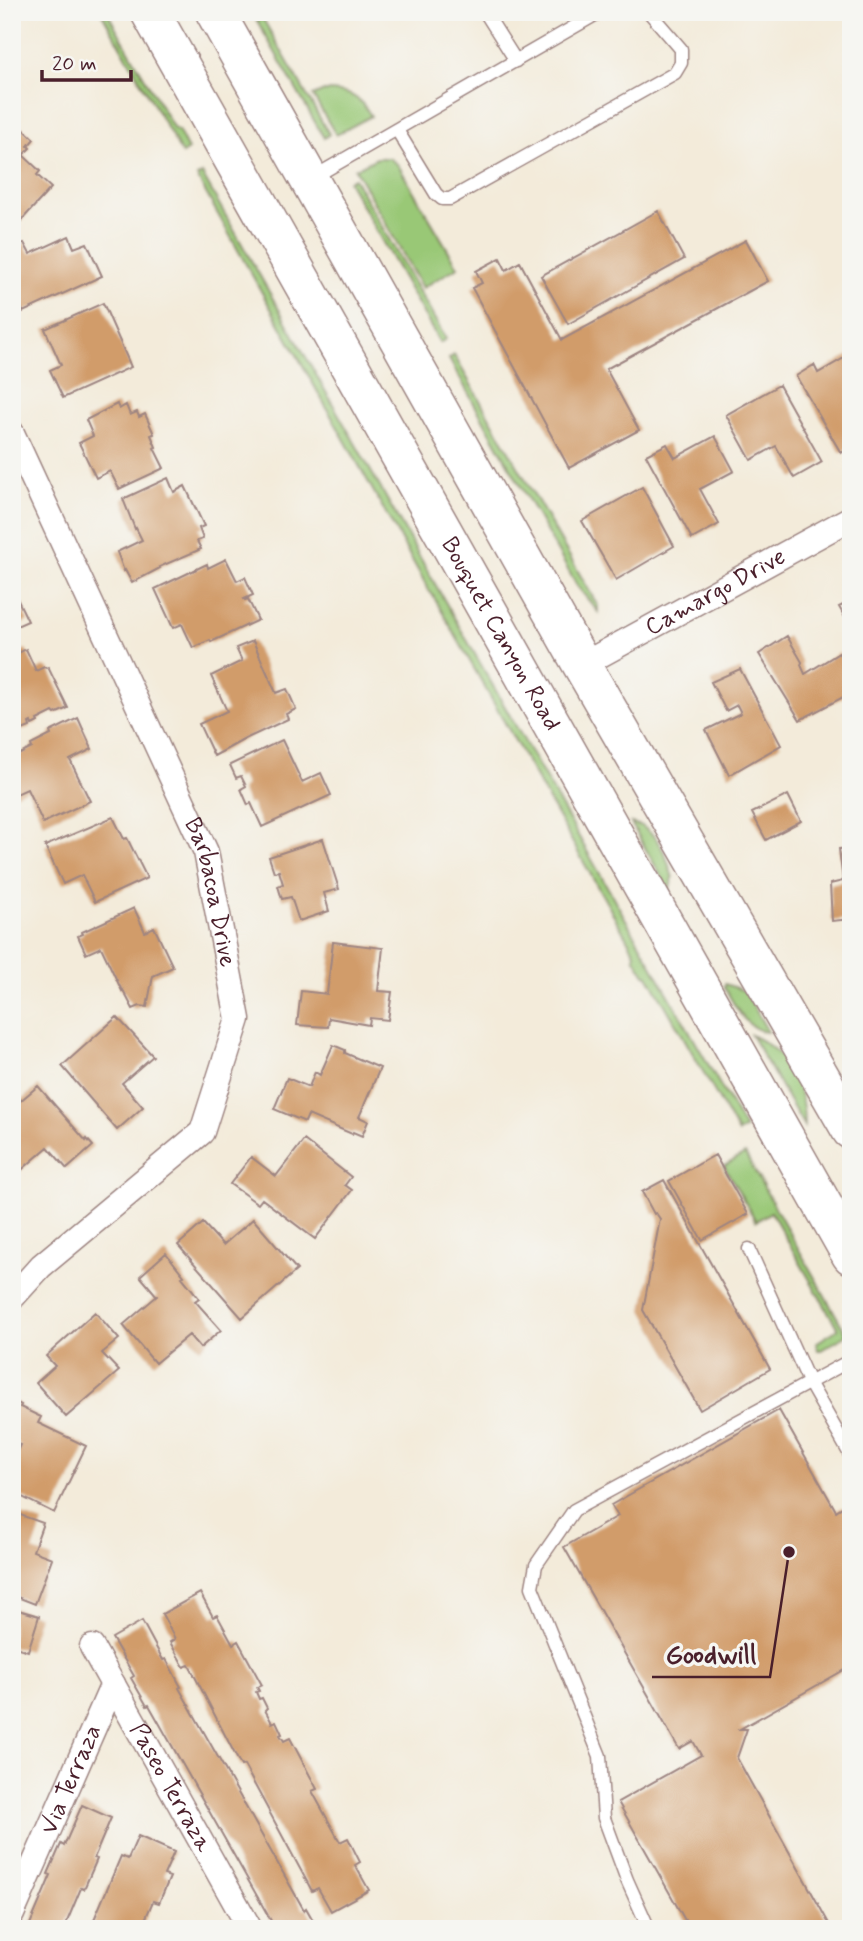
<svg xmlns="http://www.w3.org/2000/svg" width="863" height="1941" viewBox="0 0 863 1941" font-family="Mynerve,sans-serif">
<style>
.green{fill:#99c876;stroke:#727450;stroke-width:2}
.building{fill:#d19c6a}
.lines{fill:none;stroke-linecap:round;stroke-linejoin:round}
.lane-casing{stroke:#9e8582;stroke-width:15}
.street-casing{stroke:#9e8582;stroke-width:27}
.primary-casing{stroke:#9e8582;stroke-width:41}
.lane{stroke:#fff;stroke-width:12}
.street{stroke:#fff;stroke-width:24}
.primary{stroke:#fff;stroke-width:38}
.labels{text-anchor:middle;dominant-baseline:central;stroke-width:7;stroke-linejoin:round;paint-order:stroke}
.street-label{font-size:24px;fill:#4a1f2b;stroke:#f6f6f2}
.leader{fill:none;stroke:#4a1f2b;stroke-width:2.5}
.callout-dot{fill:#4a1f2b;stroke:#f6f6f2;stroke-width:2.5}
.callout-label{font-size:26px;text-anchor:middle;font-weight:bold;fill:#4a1f2b;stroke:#f6f6f2;stroke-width:7;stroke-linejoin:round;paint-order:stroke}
</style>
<rect width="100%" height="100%" fill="#f6f6f2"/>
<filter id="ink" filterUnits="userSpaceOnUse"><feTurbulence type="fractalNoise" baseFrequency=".0143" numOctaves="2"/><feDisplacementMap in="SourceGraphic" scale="14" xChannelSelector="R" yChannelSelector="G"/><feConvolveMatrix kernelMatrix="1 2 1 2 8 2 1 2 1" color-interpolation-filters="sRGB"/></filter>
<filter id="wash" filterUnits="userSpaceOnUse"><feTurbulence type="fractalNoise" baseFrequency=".00686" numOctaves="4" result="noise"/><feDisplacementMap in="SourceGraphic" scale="28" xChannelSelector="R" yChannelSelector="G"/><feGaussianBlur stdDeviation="1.57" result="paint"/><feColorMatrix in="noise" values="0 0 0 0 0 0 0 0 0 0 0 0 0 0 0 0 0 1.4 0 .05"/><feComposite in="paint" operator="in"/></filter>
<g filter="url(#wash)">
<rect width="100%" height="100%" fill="#f3ebda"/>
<!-- green -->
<path class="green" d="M101 12H107L174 129 178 130 188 150 182 154Z
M252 12H259L329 134 324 138Z
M324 91C348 91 359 95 371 116L336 135 313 96Z
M377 158H389L398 165 458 267 422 288 355 169Z
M202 174 745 1129 738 1133 648 975H645L634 957 635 953 432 594 427 589 425 583 197 177Z
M354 178 446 339 440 343 348 181Z
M454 355 598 606V612L577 586 449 359Z
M631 823 642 826 655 837 665 854 673 878 669 890Z
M725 984 745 991 768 1032C744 1030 735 1004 724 987Z
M751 1035C788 1052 804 1085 804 1126Z
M745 1154 847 1335 821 1350H818L816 1343 838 1329 771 1212 756 1221 724 1166Z"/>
<g id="blocks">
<!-- building -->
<path class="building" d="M16 122 34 139 28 146 30 148 23 155 40 171 37 175 51 188 19 223 12 217V126Z
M658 211 684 259 568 324 541 276Z
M69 236 74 248 87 243 102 276 23 312 12 288V248L24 243 30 254Z
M746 240 768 281 606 369 639 430 569 468 472 288 482 283 476 271 500 258 506 270 520 262 562 340Z
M103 303 131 367 63 398 50 370 61 365 45 329Z
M851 354V447L841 453 796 376 814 365 818 373Z
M779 385 822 462 794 478 776 446 751 460 726 415Z
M117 404 119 409 126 405 130 415 137 412 139 417 145 414 154 434 151 435 156 447 154 448 164 468 119 489 110 471 96 478 79 443 93 436 86 420Z
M715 436 734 471 700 489 719 524 692 539 646 455 667 444 675 458Z
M168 478 174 492 185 486 204 526 199 528 203 539 197 541 201 549 159 567 160 568 132 583 125 570 124 571 117 552 142 540 136 528 135 529 123 499Z
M642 487 674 546 616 580 582 521Z
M226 559 237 581 245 577 253 595 244 599 245 600 248 599 258 620 211 642 210 640 193 648 182 624 173 628 155 589 207 564 208 568Z
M12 588 28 621 12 628Z
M851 601V628L839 607Z
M787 636 802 662 801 665 805 674 839 653 851 673V693L800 720 759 654Z
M253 641 276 693 287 689 296 709 286 714 288 719 245 739 214 756 199 724 227 711 211 676 242 661 236 648Z
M26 649 36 671 44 667 46 668 48 667 68 708 55 714 53 712 37 720 38 722 32 725 31 722 29 723 30 727 17 732 12 725V656Z
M740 669 781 745 729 775 706 730 741 713 737 705 726 711 711 682Z
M78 718 92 749 70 760 90 801 43 823 27 789 12 796V758L32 748 31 745 51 735 50 732Z
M282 740 302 782 321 773 331 795 262 827 251 803 248 805 241 789 246 786 241 776 236 778 230 765Z
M788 795 801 821 766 840 752 813Z
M113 817 124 839 127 838 147 878 95 902 82 875 63 884 45 846Z
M323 839 339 889 324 893 329 911 299 921 291 897 282 899 278 886 283 884 279 871 274 872 269 857Z
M851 848V919L832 921 830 884 843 881 839 849Z
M134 908 145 932 154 927 173 967 153 976 147 1007 140 1006 133 1009 123 990 122 991 101 947 86 954 78 936 83 934 82 932Z
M333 942 383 948 378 991 392 992 388 1020 370 1018 369 1025 329 1018 328 1027 297 1025 301 991 327 994Z
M117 1017 153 1056 122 1083 143 1107 117 1130 62 1066Z
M333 1045 345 1050V1053L380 1068 359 1117 368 1121 362 1136 353 1132 352 1134 308 1115 305 1122 274 1109 287 1078 309 1087 315 1072 320 1075Z
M38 1086 86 1141 87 1139 93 1146 67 1169 48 1147 18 1173 12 1165V1108Z
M304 1140 351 1177 345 1185 352 1190 315 1239 262 1199 258 1204 230 1184 251 1157 276 1176Z
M715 1155 748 1214 702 1240 669 1181Z
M664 1180 770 1369 700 1410 643 1310 660 1219 656 1213 654 1214 642 1192Z
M253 1219 297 1270 242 1318 178 1245 203 1223 223 1245Z
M166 1253 184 1276 182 1277 199 1298 195 1301 221 1330 200 1348 189 1335 155 1363 123 1325 157 1296 140 1276Z
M95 1312 119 1339 102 1353 119 1371 66 1417 36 1383 55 1366 46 1356Z
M12 1400 21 1405 20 1407 41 1417 38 1423 86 1446 54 1513 12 1492V1461L20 1445 12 1441Z
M779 1410 836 1511 842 1507 851 1523V1532L848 1533 851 1537V1666L740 1729H747L737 1758 832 1929H690L618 1802 701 1755 693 1741 679 1749 564 1547 618 1516 611 1505Z
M12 1512 43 1523 33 1551 52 1558 35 1604 12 1595Z
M200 1593 213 1617 217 1615 233 1644 238 1641 262 1685 257 1687 259 1691 256 1692 259 1699 262 1698 267 1708 265 1710 272 1723 276 1721 282 1734 280 1735 284 1741 290 1738 317 1789 312 1791 340 1842 348 1838 360 1862 355 1865 369 1890 331 1911 318 1888 312 1891 244 1765 241 1766 189 1665 184 1667 170 1642 175 1639 162 1614Z
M12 1608 39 1616 28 1651 12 1646Z
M142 1621 163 1660 166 1659 181 1687 179 1688 304 1910 306 1908 314 1922 302 1929H268L274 1926 149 1705 147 1706 131 1678 134 1676 112 1638Z
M82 1805 111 1818 94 1858 97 1859 84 1889 81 1888 64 1929H28L51 1875 48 1874 61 1844 64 1846Z
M138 1836 174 1852 164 1875 170 1877 159 1903 153 1901 141 1929H90L121 1856 128 1859Z"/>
</g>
</g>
<g filter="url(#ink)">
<use href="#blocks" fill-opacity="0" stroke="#9e8582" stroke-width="2"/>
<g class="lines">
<!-- lane casing -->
<g class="lane-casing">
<path id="lane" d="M485 12 516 61
M397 130 436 194 442 199H450L675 73 681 63V49L649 12
M312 178 600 12
M749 1249 810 1384 851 1456
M649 1929 627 1880 604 1818 600 1756 532 1587 536 1565 574 1510 851 1360"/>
</g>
<!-- street casing -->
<g class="street-casing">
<g id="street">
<path id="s1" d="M12 433 206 852 238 1019 202 1132 41 1266 12 1298"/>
<path id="s2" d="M582 665 851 518"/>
<path id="s3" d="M92 1647 250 1929"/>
<path id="s4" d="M12 1914 113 1684"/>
</g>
</g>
<!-- primary casing -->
<g class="primary-casing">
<g id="primary">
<path id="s5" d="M150 12 851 1255"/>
<path d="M215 12 582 665 851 1130"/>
</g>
</g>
<!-- lane -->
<use href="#lane" class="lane"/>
<!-- street -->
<use href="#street" class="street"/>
<!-- primary -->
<use href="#primary" class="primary"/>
</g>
</g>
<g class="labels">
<!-- street labels -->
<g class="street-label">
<text stroke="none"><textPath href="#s2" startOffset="152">Camargo Drive</textPath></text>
<text stroke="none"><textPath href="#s5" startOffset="714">Bouquet Canyon Road</textPath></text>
<text stroke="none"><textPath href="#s1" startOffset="502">Barbacoa Drive</textPath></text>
<text stroke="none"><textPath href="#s4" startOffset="147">Via Terraza</textPath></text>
<text stroke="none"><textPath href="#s3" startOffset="161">Paseo Terraza</textPath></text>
</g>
</g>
<!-- callouts -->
<path class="leader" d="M789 1552L770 1677H652"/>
<circle class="callout-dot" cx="789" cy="1552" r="7"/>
<g class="callout-label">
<text x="711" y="1663">Goodwill</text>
</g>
<!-- margin -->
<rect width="863" height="1941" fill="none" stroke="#f6f6f2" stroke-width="42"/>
<!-- scale -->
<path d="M42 70v10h89v-10" fill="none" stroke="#4a1f2b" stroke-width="3.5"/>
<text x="52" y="70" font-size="21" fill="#4a1f2b" stroke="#f6f6f2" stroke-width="5" paint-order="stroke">20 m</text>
</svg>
